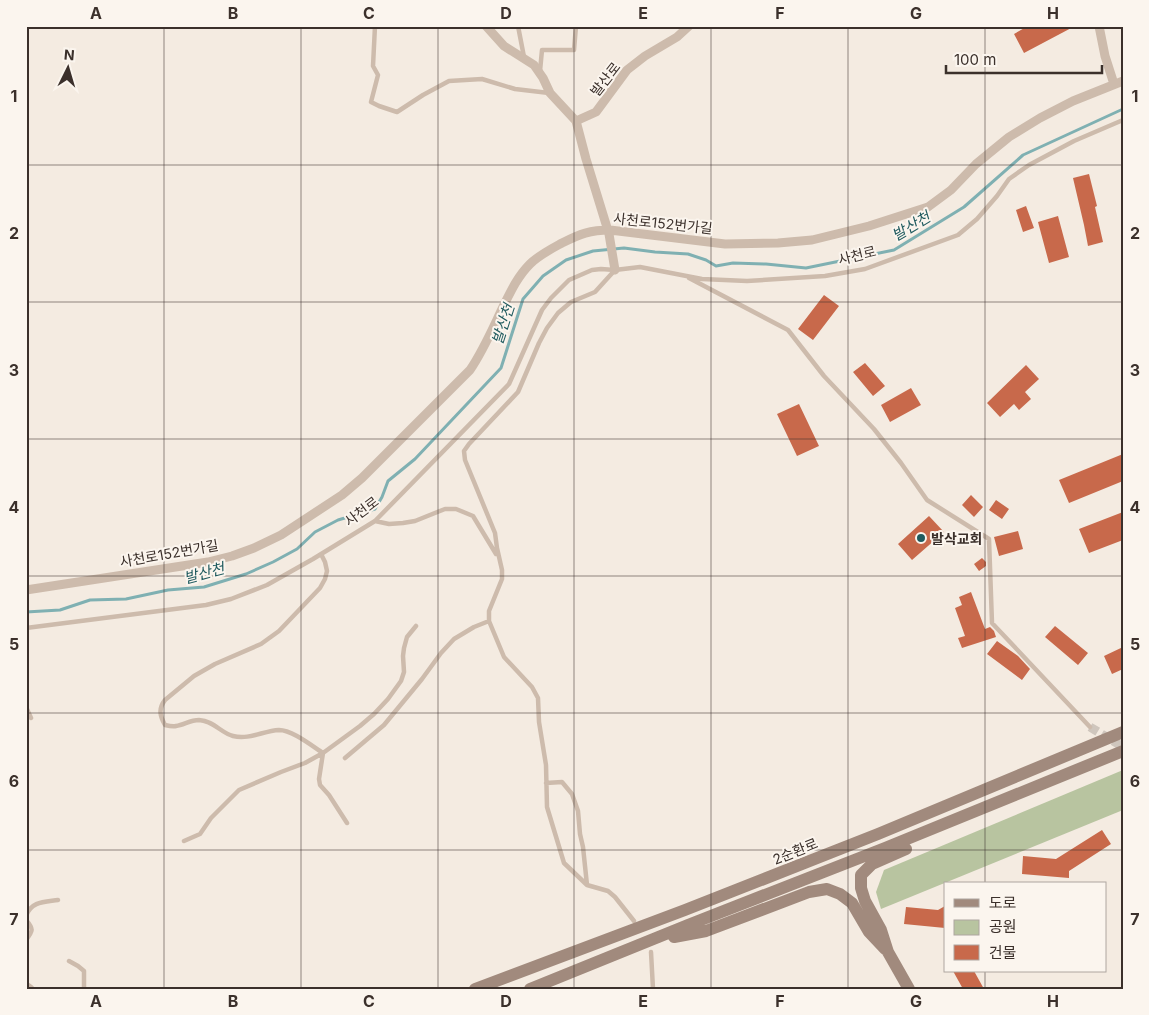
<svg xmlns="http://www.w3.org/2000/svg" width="1149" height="1015" viewBox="0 0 1149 1015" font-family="Inter,'Noto Sans KR',sans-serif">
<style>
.green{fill:#b8c4a0}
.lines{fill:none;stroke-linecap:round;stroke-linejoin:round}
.stream{stroke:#7fb0b2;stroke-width:3}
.building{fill:#c8694b}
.street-tunnel{stroke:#cfc6bd;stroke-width:9;stroke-dasharray:9 4.5;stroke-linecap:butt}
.lane{stroke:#cdbbac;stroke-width:4.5}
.street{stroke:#cdbbac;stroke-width:9}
.secondary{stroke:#a18a7d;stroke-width:12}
.grid{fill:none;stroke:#3b302b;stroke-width:1;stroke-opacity:0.55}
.poi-dot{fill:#1f5a5e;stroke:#fbf5ee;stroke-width:2}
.labels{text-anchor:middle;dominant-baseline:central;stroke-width:4;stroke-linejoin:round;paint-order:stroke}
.street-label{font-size:14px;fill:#3b302b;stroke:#fbf5ee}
.poi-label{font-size:14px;font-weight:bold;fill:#3b302b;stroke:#fbf5ee;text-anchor:start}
.water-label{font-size:15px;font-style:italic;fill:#1f5a5e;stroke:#fbf5ee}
.neatline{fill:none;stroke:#3b302b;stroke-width:2}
.grid-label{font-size:16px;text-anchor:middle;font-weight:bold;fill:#3b302b}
</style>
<rect width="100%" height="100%" fill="#f4ebe1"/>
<!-- green -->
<path class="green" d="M1123 770V810L881 909 876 892 884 870Z"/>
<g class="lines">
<!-- stream -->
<path class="stream" d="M26 612 60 610 90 600 126 599 168 590 204 587 246 574 273 562 297 549 315 532 338 520 375 509 382 497 388 481 415 459 501 368 523 299 543 276 566 260 593 251 624 248 655 252 688 254 706 260 716 266 733 263 766 264 806 268 894 250 964 207 1023 155 1123 109"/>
</g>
<!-- building -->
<path class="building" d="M1028 26H1075L1024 53 1014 34Z
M1089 174 1097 206 1095 207 1103 242 1088 246 1084 225 1073 178Z
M1026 206 1034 228 1023 232 1016 210Z
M1058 216 1069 257 1049 263 1038 222Z
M824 295 839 306 813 340 798 329Z
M865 363 885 386 873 396 853 372Z
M1026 365 1039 379 1025 392 1031 399 1019 410 1014 404 1000 417 987 403Z
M911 388 921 405 890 422 881 405Z
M799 404 819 446 797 456 777 414Z
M1123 454V481L1069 503 1059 480Z
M971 495 983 507 974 517 962 505Z
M996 500 1009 509 1002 519 989 510Z
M1123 512V540L1089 553 1079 529Z
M929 516 944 532 912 560 898 544Z
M1018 531 1023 549 999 556 994 537Z
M982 558 986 562V566L979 571 974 564Z
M971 592 985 629 990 627 994 631 996 637 962 648 958 638 965 636 955 608 962 605 959 597Z
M1055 626 1088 653 1078 665 1045 637Z
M997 641 1018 656 1030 669 1022 680 987 654Z
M1123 647V669L1112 674 1104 656Z
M1102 830 1111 844 1069 871V878L1022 874 1023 856 1056 859Z
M945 906V928L904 924 906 907 938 910Z
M953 971H974L984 989H963Z"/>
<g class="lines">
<!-- street-tunnel -->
<path class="street-tunnel" d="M1090 727 1123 747"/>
<!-- lane -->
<path class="lane" d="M375 26 373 66 378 75 371 102 379 106 397 112 423 95 449 81 482 79 515 89 549 93
M518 26 524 57
M540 71 542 50H574L576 26
M615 270 595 292 571 302 558 313 547 328 539 343 518 392 469 444 464 451 465 460 495 533 497 548 502 570V579L489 611V621L504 657 532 687 538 698 539 722 546 765 547 807 564 863 587 885 608 891 615 897 634 921
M689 278 788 330 824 376 874 429 901 463 927 500 989 539 992 623 1090 727
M375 521 389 524 403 523 415 521 445 509H456L473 516 496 554
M321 554 325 562 327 571 325 579 320 588 279 631 261 644 215 664 194 676 165 700C158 709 160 716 165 725 169 726 173 727 176 726 184 725 190 720 199 720 214 721 221 733 233 736 249 740 263 731 279 730 292 730 312 746 323 753L319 779 320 785 329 795 347 823
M26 628 206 605 231 599 267 585 313 559 375 521 509 384 542 310 551 298 569 280 592 270 601 269 615 270 640 267 702 279 747 281 825 276 865 269 958 235 977 219 997 196 1009 179 1029 165 1074 141 1123 120
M26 707 31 718
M345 758 384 725 422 679 441 653 454 639 474 627 489 621
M546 783 562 782 572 794 578 811 580 834 583 847 587 885
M184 841 200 834 211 818 239 790 281 772 305 763 323 753 360 726 374 714 388 699 401 681 404 672 403 656 404 648 407 637 416 626
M26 916C31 901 45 902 58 900
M26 920C34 929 33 931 26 940
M651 952 653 989
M69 961 78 966 84 971V989"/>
<!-- street -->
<path class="street" d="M486 26 504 46 534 65 543 78 550 93 576 121 586 159 609 234 615 270
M1099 26 1105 56 1114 84
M576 121 596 112 627 70 645 56 677 37 689 26
M26 590 208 562 232 556 254 548 281 535 342 495 362 478 470 370C483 351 492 330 502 309 510 293 517 277 530 264 539 255 551 249 562 243 580 234 590 230 610 230L725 244 778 243 812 240 869 226 928 207 951 190 976 164 1009 137 1040 118 1073 101 1123 81
M26 986 30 989"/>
<!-- secondary -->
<path class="secondary" d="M906 849 872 864 861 875V888L865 901 881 930 888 952 909 989
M674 937 706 931 809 892 827 889 840 894 852 903 869 932 885 949
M475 989 685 910 878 834 1123 732
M530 989 688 925 885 848 1123 751"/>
</g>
<!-- grid -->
<path class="grid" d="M164 26V989M301 26V989M438 26V989M574 26V989M711 26V989M848 26V989M985 26V884M26 165H1123M26 302H1123M26 439H1123M26 576H1123M26 713H1123M26 850H1123M985 971V989"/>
<!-- markers -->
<circle class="poi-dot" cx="921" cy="538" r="5"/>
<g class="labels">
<!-- street labels -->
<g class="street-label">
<text transform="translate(605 79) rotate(-52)">발산로</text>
<text transform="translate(663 223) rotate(6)">사천로152번가길</text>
<text transform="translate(857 255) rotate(-14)">사천로</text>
<text transform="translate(361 511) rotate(-37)">사천로</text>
<text transform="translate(169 553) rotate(-10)">사천로152번가길</text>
<text transform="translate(795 851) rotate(-22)">2순환로</text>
</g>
<!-- poi labels -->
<g class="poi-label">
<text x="931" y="538">발삭교회</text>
</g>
<!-- water labels -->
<g class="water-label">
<text transform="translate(911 226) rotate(-31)">발산천</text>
<text transform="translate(503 324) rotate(-72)">발산천</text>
<text transform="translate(204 573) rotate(-15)">발산천</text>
</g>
</g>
<!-- border -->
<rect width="1149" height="1015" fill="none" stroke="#fbf5ee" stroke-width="55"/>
<!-- legend -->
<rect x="944" y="882" width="162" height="90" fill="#fbf5ee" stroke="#aea6a0"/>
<rect x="954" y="899" width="25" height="8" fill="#a18a7d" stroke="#aea6a0"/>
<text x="989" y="908" font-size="15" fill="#3b302b">도로</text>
<rect x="954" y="920" width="25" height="15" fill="#b8c4a0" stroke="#aea6a0"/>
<text x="989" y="932" font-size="15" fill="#3b302b">공원</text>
<rect x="954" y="945" width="25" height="15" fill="#c8694b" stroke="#aea6a0"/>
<text x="989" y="958" font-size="15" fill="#3b302b">건물</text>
<!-- north arrow -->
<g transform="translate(68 68) rotate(5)" stroke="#fbf5ee" stroke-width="4" paint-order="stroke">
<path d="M0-4L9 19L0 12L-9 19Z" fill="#3b302b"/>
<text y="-8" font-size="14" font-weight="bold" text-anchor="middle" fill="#3b302b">N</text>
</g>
<!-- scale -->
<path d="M946 65v8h156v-8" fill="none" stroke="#3b302b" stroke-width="2.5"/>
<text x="954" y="65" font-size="15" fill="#3b302b" stroke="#fbf5ee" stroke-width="4" paint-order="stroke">100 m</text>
<rect x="28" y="28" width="1094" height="960" class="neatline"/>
<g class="grid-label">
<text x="96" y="19">A</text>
<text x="233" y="19">B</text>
<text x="369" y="19">C</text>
<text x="506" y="19">D</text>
<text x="643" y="19">E</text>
<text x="780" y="19">F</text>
<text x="916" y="19">G</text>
<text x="1053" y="19">H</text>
<text x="14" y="102">1</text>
<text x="1135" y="102">1</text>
<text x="14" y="239">2</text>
<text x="1135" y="239">2</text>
<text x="14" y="376">3</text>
<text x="1135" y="376">3</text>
<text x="14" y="513">4</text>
<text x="1135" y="513">4</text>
<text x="14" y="650">5</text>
<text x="1135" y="650">5</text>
<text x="14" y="787">6</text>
<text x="1135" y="787">6</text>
<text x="14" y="925">7</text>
<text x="1135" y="925">7</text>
<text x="96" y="1007">A</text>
<text x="233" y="1007">B</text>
<text x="369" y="1007">C</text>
<text x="506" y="1007">D</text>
<text x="643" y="1007">E</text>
<text x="780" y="1007">F</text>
<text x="916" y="1007">G</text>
<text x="1053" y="1007">H</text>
</g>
</svg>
